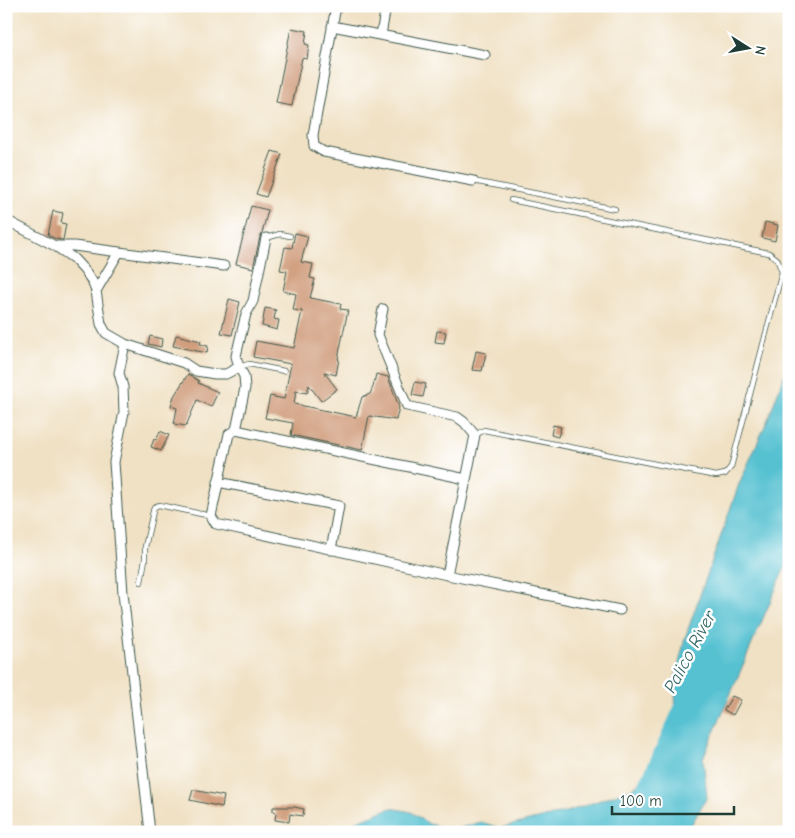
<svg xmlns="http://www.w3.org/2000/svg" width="795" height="838" viewBox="0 0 795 838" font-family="'Comic Neue',sans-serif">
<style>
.water{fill:#56c1d1;stroke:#3a7f82}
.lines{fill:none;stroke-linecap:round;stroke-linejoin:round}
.river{stroke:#56c1d1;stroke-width:15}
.building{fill:#ce9876}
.service-casing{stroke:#3e564a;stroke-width:6}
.minor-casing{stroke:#3e564a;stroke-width:11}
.service{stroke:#fff;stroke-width:4.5}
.minor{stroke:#fff;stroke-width:9}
.labels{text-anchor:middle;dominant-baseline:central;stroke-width:5;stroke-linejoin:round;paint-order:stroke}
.water-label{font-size:18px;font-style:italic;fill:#306563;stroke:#fff}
</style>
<rect width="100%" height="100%" fill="#fff"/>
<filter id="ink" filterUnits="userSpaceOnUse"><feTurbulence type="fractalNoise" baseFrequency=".02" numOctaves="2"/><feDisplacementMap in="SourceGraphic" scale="10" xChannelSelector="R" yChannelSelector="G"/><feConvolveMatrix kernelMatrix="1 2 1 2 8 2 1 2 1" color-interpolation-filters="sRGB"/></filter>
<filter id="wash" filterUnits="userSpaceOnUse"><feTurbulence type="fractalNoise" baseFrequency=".0096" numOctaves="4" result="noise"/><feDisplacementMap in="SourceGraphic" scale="20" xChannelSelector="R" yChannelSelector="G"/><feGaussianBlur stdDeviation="1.12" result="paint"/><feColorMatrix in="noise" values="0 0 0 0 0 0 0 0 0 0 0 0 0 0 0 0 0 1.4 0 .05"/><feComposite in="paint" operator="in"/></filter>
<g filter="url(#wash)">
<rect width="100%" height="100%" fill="#f0e1c4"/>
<!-- water -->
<path class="water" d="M789 363V558L703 758 707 797 687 832H340L347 825 391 808 411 812 429 824 453 830 481 822 500 828 570 811 631 789 660 770 676 733 675 680 685 638 739 484 768 419Z"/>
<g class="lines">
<!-- river -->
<path class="river" d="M643 793 683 705"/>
</g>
<g id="blocks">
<!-- building -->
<path class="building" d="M291 28 307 31 305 44 309 45 307 59 302 58 292 106 276 103Z
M272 151 282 154 266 197 256 194Z
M251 206 268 210 262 233 260 237 253 268 236 264Z
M53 211 63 213 61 223 66 224 63 240 56 239 48 235Z
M765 222 778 225 775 241 762 238Z
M295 233 308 236 301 262 313 264 310 278 315 279 310 298 341 304 340 309 348 310 338 358 339 359 336 375 324 372 337 389 321 401 309 385 307 393 296 391 294 404 356 417 362 397 370 394 373 387 376 374 388 377 399 407 396 420 369 416 362 450 291 435 293 423 265 418 270 396 284 399 291 364 253 357 256 341 294 348 302 311 293 310 296 294 283 291 287 271 280 270 285 247 292 248Z
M229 299 240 302 232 335 221 333Z
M265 308 276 310 274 319 279 320 277 330 262 326Z
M437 331 446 332 444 343 435 342Z
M176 335 201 341 200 344 208 346 207 353 173 346Z
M150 336 162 339 161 347 148 344Z
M476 351 486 353 482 371 472 370Z
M188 374 199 381 198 383 218 392 211 407 197 400 186 426 174 424 177 408 171 406 174 396Z
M415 382 426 384 423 397 412 395Z
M553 425 561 427 558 437 551 435Z
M160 431 169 435 161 451 151 447 154 439 156 440Z
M732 696 741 700 733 715 724 710Z
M193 790 224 796 222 807 190 800Z
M273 807H294L304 809 303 816 290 814 289 822 275 820 276 812 273 811Z"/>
</g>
</g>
<g filter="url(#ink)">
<use href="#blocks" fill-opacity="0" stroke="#3e564a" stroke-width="1"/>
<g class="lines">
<!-- service casing -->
<g class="service-casing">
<path id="service" d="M473 181 615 209
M266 238 280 234 290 236
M239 367 249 364 284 371
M475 435 484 430 716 476 725 474 731 467 782 272 777 259 769 253 511 200
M141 582 145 559V547L154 507 159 505 211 516"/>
</g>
<!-- minor casing -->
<g class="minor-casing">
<path id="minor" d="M336 6 313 135 314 146 324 152 473 181
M332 26 485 55
M381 35 386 6
M6 220 55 246 73 258 85 271 92 281 96 291 101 324 106 333 125 344 184 363 196 371 215 374H226L239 367
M266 238 253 301 246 314 236 356 239 367 244 376 245 388 236 430 229 434 211 516 216 524 447 575 620 610
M55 246H74L224 266
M96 291 119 252
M383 309 378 335 407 406 457 417 464 422 475 435 447 575
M125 344 119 373 123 387 124 412 114 462 123 593 150 832
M236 430 466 479
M218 482 339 506 331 550"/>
</g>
<!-- service -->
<use href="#service" class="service"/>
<!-- minor -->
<use href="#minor" class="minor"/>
</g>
</g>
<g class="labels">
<!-- water labels -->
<g class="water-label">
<text transform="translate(690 652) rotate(-62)">Palico River</text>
</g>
</g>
<!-- margin -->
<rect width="795" height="838" fill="none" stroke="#fff" stroke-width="25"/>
<!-- north arrow -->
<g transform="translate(748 48) rotate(101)" stroke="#ffffff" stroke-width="4" paint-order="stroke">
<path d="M0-4L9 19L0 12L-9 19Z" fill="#1f3d34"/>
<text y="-8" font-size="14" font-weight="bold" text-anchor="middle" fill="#1f3d34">N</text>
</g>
<!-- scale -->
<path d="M612 806v8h122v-8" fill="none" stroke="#1f3d34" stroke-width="2.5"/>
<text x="620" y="806" font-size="15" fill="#1f3d34" stroke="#ffffff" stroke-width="4" paint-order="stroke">100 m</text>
</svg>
